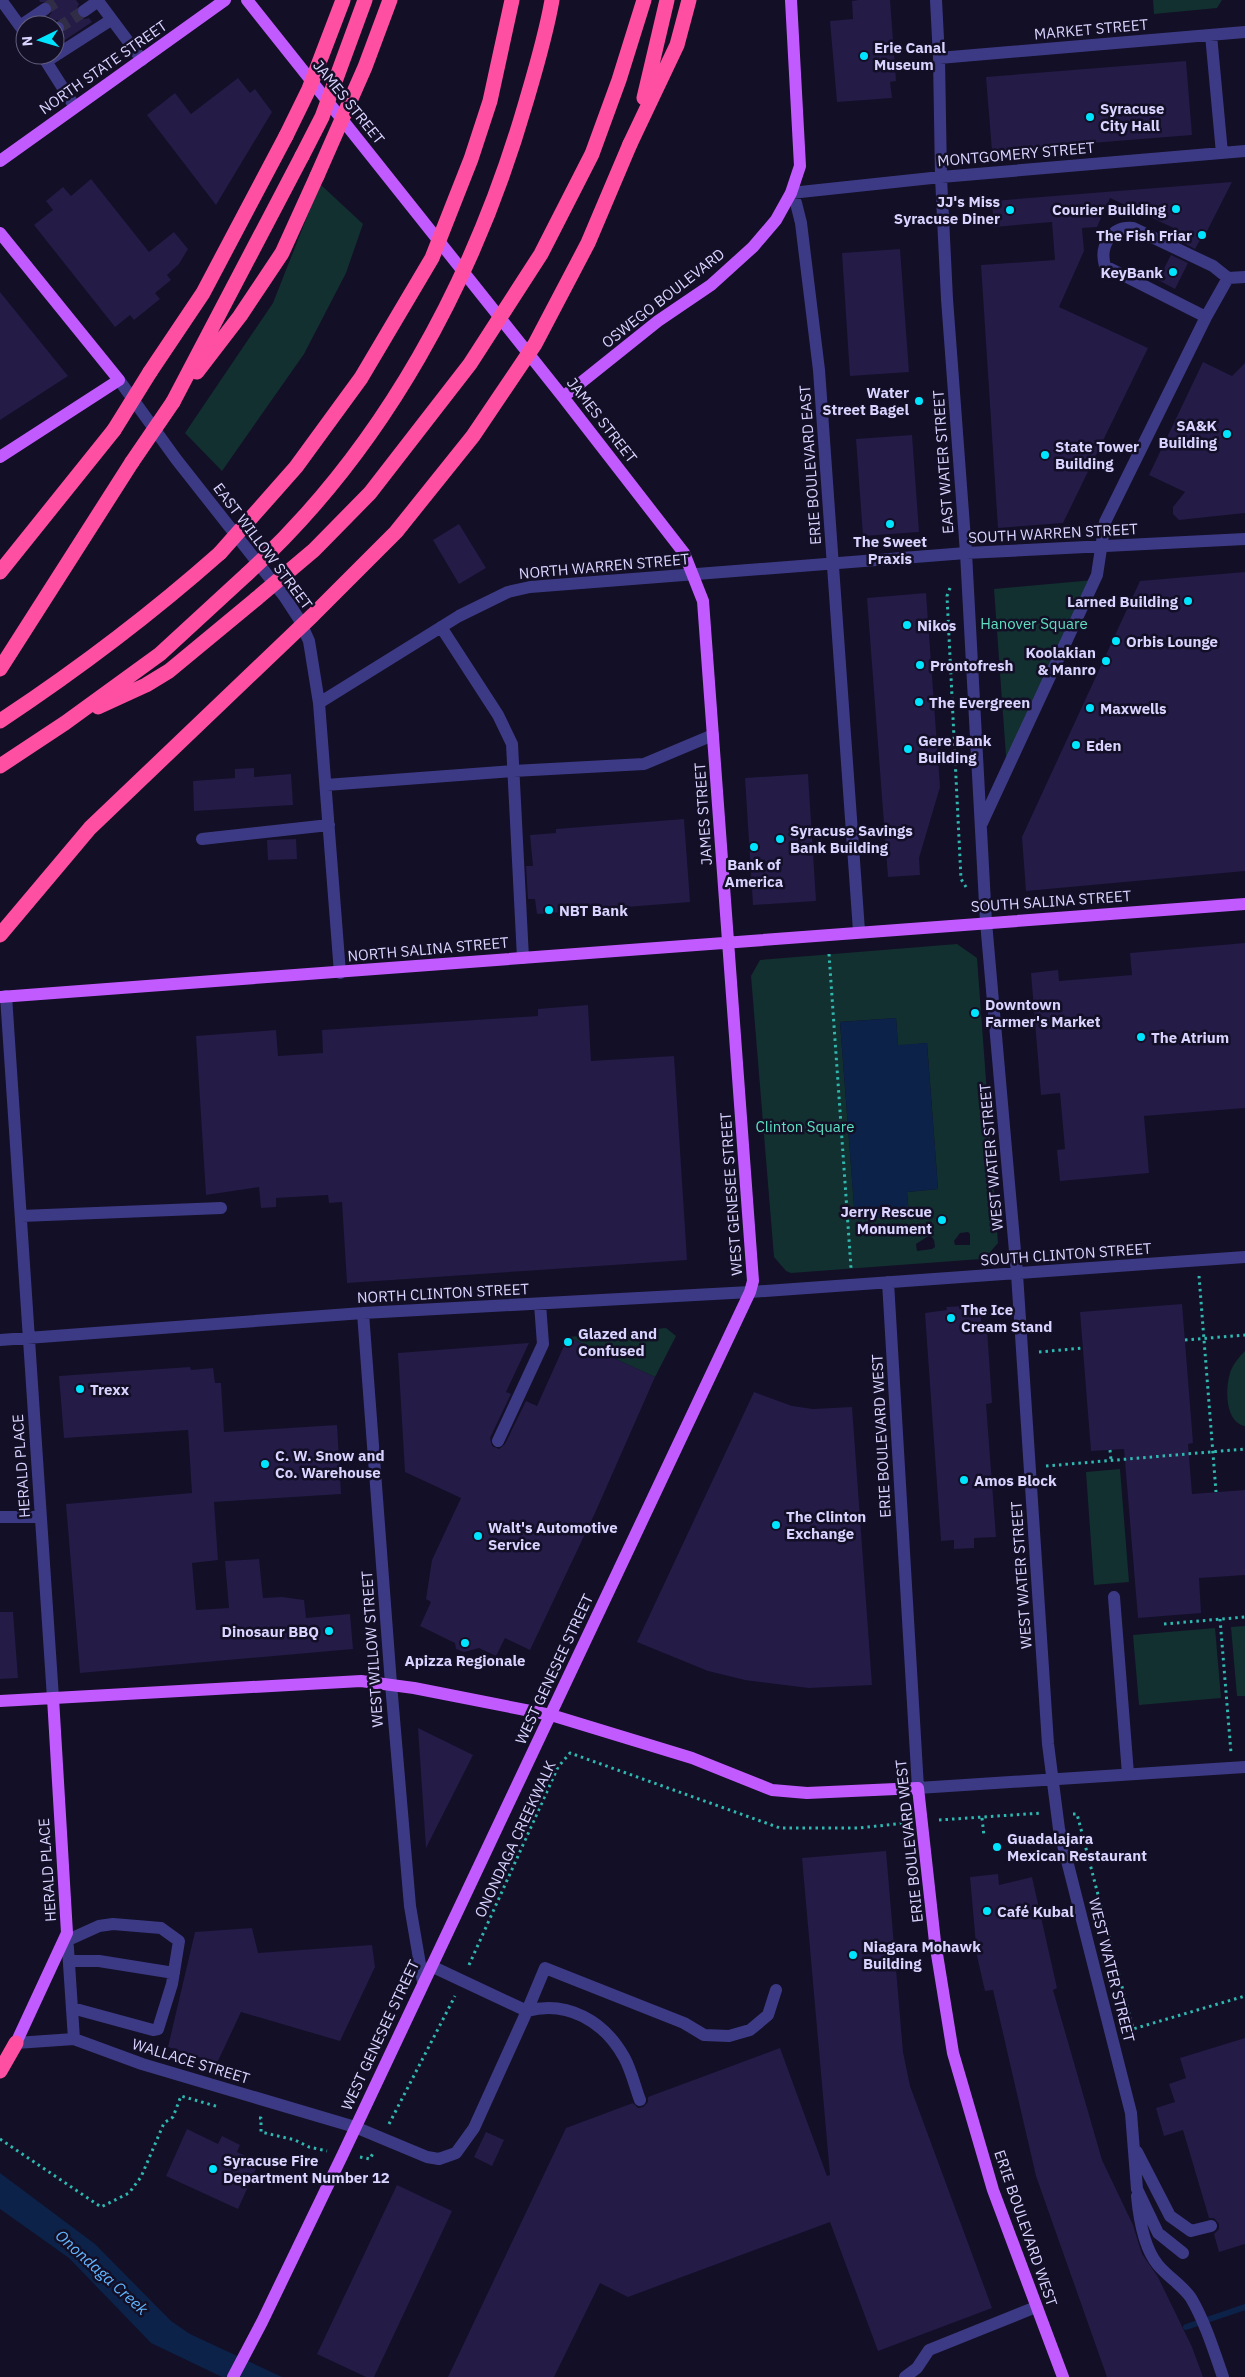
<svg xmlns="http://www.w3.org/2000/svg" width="1245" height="2377" viewBox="0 0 1245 2377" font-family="'IBM Plex Sans',sans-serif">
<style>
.green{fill:#12302f;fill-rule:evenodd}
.water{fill:#0c2248}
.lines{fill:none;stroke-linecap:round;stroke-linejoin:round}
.stream{stroke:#0c2248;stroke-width:6}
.building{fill:#241b47}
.minor-tunnel{stroke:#312d47;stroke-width:12;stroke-dasharray:12 6;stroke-linecap:butt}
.path{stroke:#2fb8b0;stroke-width:3;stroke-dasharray:2.5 4;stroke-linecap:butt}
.minor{stroke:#3d3a85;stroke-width:12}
.major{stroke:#c25bff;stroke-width:12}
.highway{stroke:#ff4fa3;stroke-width:15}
.highway-bridge{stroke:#ff4fa3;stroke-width:15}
.poi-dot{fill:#00e5ff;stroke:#130f26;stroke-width:2}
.labels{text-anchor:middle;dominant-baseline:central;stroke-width:5;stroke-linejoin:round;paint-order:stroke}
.street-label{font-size:15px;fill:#d9d4ff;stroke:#130f26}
.poi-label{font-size:15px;font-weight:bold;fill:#d9d4ff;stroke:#130f26;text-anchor:start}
.park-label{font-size:15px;fill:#5fe0c0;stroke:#130f26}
.water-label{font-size:16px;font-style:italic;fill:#62b6ff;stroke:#130f26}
</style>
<rect width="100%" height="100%" fill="#130f26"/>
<!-- green -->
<path class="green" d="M1153 0H1222L1217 8 1154 14Z
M320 184 363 224 346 273 304 354 222 471 185 433 273 303Z
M1094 580 1007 770 994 589Z
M957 944 977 958 998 1243 985 1258 981 1259 791 1273 786 1271 774 1257 751 976 760 960ZM896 1018 898 1046 927 1043 938 1189 907 1192 909 1215 855 1219 840 1022ZM968 1232 970 1234V1245H955L954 1241 960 1233ZM930 1235 934 1240 935 1247 932 1249 917 1251 916 1244Z
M666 1328 676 1336 655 1377 568 1337Z
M1245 1351V1426C1224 1422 1225 1386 1231 1370 1234 1363 1239 1357 1245 1351Z
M1120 1469 1129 1582 1094 1585 1086 1472Z
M1245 1626V1696H1237L1231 1627Z
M1215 1628 1221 1698 1139 1705 1133 1635Z"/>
<!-- water -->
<path class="water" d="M896 1018 898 1045 927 1043 938 1189 907 1192 909 1215 855 1219 840 1022Z
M0 2173 95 2244 171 2321 190 2334 282 2377H222L151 2343 69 2258 0 2209Z"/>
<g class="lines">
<!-- stream -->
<path class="stream" d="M1186 2327 1245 2307"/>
</g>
<!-- building -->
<path class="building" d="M39 0H76L79 4 76 11 78 16 84 19 89 18 92 22 65 40 62 35 66 28 64 23 58 20 53 21 49 16 52 12V5L48 2H40Z
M859 0H890L896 81 890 82 892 98 837 102 830 21 853 19 852 1Z
M1186 61 1192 135 992 151 986 77Z
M238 78 250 93 255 89 272 112 216 205 147 115 175 93 191 114Z
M91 179 149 252 174 232 188 249 179 264 167 275 171 280 155 293 160 299 134 320 130 315 115 327 34 225 53 210 46 201 63 187 71 196Z
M1232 182 1202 241 1200 240 1195 249 1178 240 1182 232 1110 198 1097 227 1082 228 1084 251 1059 307 1148 348 1063 523 998 528 981 265 1055 260 1052 222 994 227 992 201Z
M900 249 909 372 850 376 842 253Z
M1171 255 1188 263 1175 289 1158 280Z
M0 292 68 376 0 420Z
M1203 362 1232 376 1245 363V513L1179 520 1173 514V507L1185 492 1149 475Z
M912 435 919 532 863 536 856 439Z
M459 524 486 568 459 584 433 540Z
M1245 572V871L1026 891 1022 837 1140 581Z
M926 593 940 787 919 858 920 875 888 877 867 598Z
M254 768V777L291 774 293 805 194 811 193 781 235 778V769Z
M808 774 816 901 753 905 745 778Z
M684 819 690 902 537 914 535 899H528L526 866H533L530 835 556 833V829Z
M296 839 297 859 268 860 267 840Z
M1245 943V1108L1144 1116 1149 1173 1060 1181 1057 1150 1065 1149 1060 1093 1041 1095 1031 973 1058 970 1059 981 1132 975 1130 953Z
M588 1005 591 1061 674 1056 687 1260 347 1283 342 1202 329 1203 328 1195 276 1198V1207L261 1208 259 1187 206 1195 196 1036 276 1030 278 1056 323 1053 322 1030 538 1016V1009Z
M1182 1304 1193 1443 1188 1444 1192 1494 1245 1490V1575L1199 1578 1201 1613 1138 1618 1124 1449 1091 1451 1080 1312Z
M964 1306V1309L980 1308 982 1330 987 1329 992 1403 986 1404 996 1537 974 1538V1548L954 1549V1540L941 1541 925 1313 947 1310 946 1307Z
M568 1337 655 1377 595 1513 530 1650 505 1638 496 1656 479 1648 464 1652 456 1649 455 1643 420 1626 431 1602 426 1599 432 1560 461 1498 405 1472 398 1353 529 1343 506 1392 511 1394 490 1438 492 1446 499 1449 505 1444 526 1401 537 1406Z
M190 1367 191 1370 213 1368 215 1383H221L224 1432 337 1425 341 1494 214 1502 218 1560 192 1563 196 1610 229 1608 225 1561 259 1559 263 1598 282 1597 304 1600 306 1618 350 1614 353 1649 80 1673 66 1504 192 1493 188 1430 64 1438 59 1376Z
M754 1392 792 1406 813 1409 852 1407 872 1685 809 1688 745 1680 708 1671 637 1642Z
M0 1612H13L18 1678 0 1679Z
M418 1728 473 1755 426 1848Z
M886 1851 903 2052 910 2086 992 2308 878 2351 830 2222 628 2297 600 2283 554 2377H448L566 2128 633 2103 638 2108 643 2107 648 2102V2097L780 2048 827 2176 830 2175 802 1858Z
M998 1874 999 1885 1032 1877 1057 1988 1053 1990 1102 2160 1133 2225 1142 2254 1158 2277 1192 2347 1203 2377H1107L1036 2176 993 1990 985 1991 977 1956 970 1877Z
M252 1928 258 1953 372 1945 375 1967 340 2041 241 2012 217 2063 168 2047 195 1932Z
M1245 2038V2244L1219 2252 1214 2234 1219 2229V2224L1214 2218H1209L1183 2130 1164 2136 1156 2108 1175 2102 1169 2084 1186 2078 1180 2058Z
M187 2129 218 2144 222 2136 240 2145 237 2152 259 2162 238 2209 166 2176Z
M486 2132 504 2140 492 2166 474 2157Z
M397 2185 452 2211 374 2377H366L317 2354Z"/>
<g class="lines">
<!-- minor-tunnel -->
<path class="minor-tunnel" d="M45 9 59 0
M58 28 84 11"/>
<!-- path -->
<path class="path" d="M950 588 947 596 961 879 966 887
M829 954 851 1268
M1199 1276 1216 1492
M1185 1340 1245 1335
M1039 1352 1083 1348
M1110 1450 1111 1460
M1046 1466 1245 1449
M1220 1619 1231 1753
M1164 1624 1245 1617
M1073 1814H1077L1133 2029 1245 1996
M982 1818 984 1836
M939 1820 1042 1813
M469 1965 558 1767 570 1753 780 1828H859L905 1823
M259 2118H261V2132L295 2140 309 2147 327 2151
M389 2124 455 1996
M0 2139 101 2207 129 2193 141 2177 164 2123 173 2117 181 2096 219 2107
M360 2157 370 2159 374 2151"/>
<!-- minor -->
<path class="minor" d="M1 0 25 33
M936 0 939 58 941 177 947 299 966 553 986 922 1017 1274 1048 1744 1059 1829 1131 2113 1137 2189 1158 2233 1183 2253
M84 11 98 1 142 60
M20 26 45 9
M55 30 58 28
M1211 35 1222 153
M42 55 75 107
M939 58 1245 32
M47 61 111 20
M1206 317 1105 266C1099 245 1112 226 1133 228L1213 266 1228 278
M119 380 176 459 284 596 299 619 309 641 319 703 340 973
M441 627 498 715 512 744 523 958
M319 703 459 616 508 592 530 587 966 553 1245 539
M326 785 513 771 644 764 713 735
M982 823 1097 575 1105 522 1206 317 1228 278 1245 277
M202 839 329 825
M859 931 819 370 801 223 796 203 791 193 941 177 1245 151
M6 996 53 1698
M21 1216 221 1208
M888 1282 918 1788 1245 1767
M363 1313 391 1684 410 1906 423 1982
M0 1340 363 1313 750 1292 1245 1257
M498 1441 543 1344 540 1304
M0 1517H41
M1114 1597 1128 1774
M67 1934 74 2039
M68 1940 99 1926 113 1924 161 1928 179 1941 172 1984 158 2029 153 2030 72 2008
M69 1961H99L174 1973
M431 1966 527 2011 545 1968 684 2023 704 2035 729 2036 750 2030 768 2015 776 1990
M16 2043 74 2039 142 2064 355 2127 427 2157 439 2159 456 2153 474 2128 527 2011C567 2000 604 2021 624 2057 631 2069 635 2087 640 2100
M1137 2152 1170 2216 1191 2231 1211 2226
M1137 2196C1139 2218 1144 2248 1158 2265 1168 2277 1183 2286 1191 2298 1205 2322 1214 2351 1223 2377
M905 2377 917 2368 929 2350 1036 2307"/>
<!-- major -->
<path class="major" d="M0 161 225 0
M0 233 119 380 0 457
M563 397 658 321 711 285 753 247 776 220 791 193 800 166 791 0
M0 997 1245 904
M0 1701 361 1681 414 1688 551 1715 692 1758 772 1790 807 1793 918 1788 935 1942 953 2053 993 2190 1063 2377
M16 2043 67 1933 53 1698
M233 2377 262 2322 343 2154 750 1292 753 1281 703 601 684 553 563 397 247 0"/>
<!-- highway -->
<path class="highway" d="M644 98 667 0
M630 144 677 45 689 0
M150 372 203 293 286 136
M197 372 240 316 282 253 317 176
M173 402 302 156
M0 572 114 430
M0 669 132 462
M98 707 146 685 169 671 256 599
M0 721C77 670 150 615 220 553
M0 766 65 723 160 654 247 574
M0 2071 16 2043"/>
<!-- highway-bridge -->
<path class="highway-bridge" d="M286 136 309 89 343 0
M302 156 322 117 365 0
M317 176 365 67 390 0
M114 430 150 372
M132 462 173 402
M220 553 296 467 361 378 432 258 471 159 490 101 512 0
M247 574C384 449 475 279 526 102 536 68 546 35 552 0
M256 599 314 550 370 493 470 364 541 254 592 154 619 80 644 0
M0 935 90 828 313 615 396 532 473 436 535 344 588 243 630 144"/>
</g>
<!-- markers -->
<g class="poi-dot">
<circle cx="864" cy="56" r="5"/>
<circle cx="1090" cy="117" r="5"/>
<circle cx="1176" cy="209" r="5"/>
<circle cx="1010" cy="210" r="5"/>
<circle cx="1202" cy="235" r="5"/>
<circle cx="1173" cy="272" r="5"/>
<circle cx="919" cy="401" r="5"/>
<circle cx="1227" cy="434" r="5"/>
<circle cx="1045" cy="455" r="5"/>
<circle cx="890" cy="524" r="5"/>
<circle cx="1188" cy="601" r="5"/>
<circle cx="907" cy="625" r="5"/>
<circle cx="1116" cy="641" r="5"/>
<circle cx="1106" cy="661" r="5"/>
<circle cx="920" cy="665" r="5"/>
<circle cx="919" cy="702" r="5"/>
<circle cx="1090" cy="708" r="5"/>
<circle cx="1076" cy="745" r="5"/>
<circle cx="908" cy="749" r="5"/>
<circle cx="780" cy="839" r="5"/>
<circle cx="754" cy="847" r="5"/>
<circle cx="549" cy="910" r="5"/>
<circle cx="975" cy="1013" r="5"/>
<circle cx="1141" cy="1037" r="5"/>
<circle cx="942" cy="1220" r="5"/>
<circle cx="951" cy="1318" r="5"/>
<circle cx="568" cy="1342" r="5"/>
<circle cx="80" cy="1389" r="5"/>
<circle cx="265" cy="1464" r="5"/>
<circle cx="964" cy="1480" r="5"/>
<circle cx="776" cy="1525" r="5"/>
<circle cx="478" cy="1536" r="5"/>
<circle cx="329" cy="1631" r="5"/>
<circle cx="465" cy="1643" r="5"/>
<circle cx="997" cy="1847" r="5"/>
<circle cx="987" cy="1911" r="5"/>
<circle cx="853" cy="1955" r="5"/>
<circle cx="213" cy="2169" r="5"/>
</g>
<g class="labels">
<!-- street labels -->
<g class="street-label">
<text transform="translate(1091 29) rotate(-5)">MARKET STREET</text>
<text transform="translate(103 67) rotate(-35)">NORTH STATE STREET</text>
<text transform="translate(349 102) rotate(51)">JAMES STREET</text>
<text transform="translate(1016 154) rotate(-5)">MONTGOMERY STREET</text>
<text transform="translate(663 298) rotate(-38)">OSWEGO BOULEVARD</text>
<text transform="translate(602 420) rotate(52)">JAMES STREET</text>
<text transform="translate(943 462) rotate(-94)">EAST WATER STREET</text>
<text transform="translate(810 465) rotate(-94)">ERIE BOULEVARD EAST</text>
<text transform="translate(1053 533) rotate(-3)">SOUTH WARREN STREET</text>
<text transform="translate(263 546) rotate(53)">EAST WILLOW STREET</text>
<text transform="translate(604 566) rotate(-5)">NORTH WARREN STREET</text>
<text transform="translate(703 814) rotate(-94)">JAMES STREET</text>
<text transform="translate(1051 901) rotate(-4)">SOUTH SALINA STREET</text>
<text transform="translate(428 949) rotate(-5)">NORTH SALINA STREET</text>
<text transform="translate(991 1157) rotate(-95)">WEST WATER STREET</text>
<text transform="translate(731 1194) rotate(-94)">WEST GENESEE STREET</text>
<text transform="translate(1066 1254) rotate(-4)">SOUTH CLINTON STREET</text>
<text transform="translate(443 1293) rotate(-3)">NORTH CLINTON STREET</text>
<text transform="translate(881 1436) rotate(-93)">ERIE BOULEVARD WEST</text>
<text transform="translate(21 1466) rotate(-94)">HERALD PLACE</text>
<text transform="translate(1021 1575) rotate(-94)">WEST WATER STREET</text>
<text transform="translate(372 1649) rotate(-94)">WEST WILLOW STREET</text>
<text transform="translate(554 1669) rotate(-65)">WEST GENESEE STREET</text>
<text transform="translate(515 1839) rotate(-65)">ONONDAGA CREEKWALK</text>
<text transform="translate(909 1841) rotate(-96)">ERIE BOULEVARD WEST</text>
<text transform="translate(47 1870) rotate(-94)">HERALD PLACE</text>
<text transform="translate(1112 1970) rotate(76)">WEST WATER STREET</text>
<text transform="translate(380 2035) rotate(-65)">WEST GENESEE STREET</text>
<text transform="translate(191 2061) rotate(17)">WALLACE STREET</text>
<text transform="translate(1026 2228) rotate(71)">ERIE BOULEVARD WEST</text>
</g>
<!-- poi labels -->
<g class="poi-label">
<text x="874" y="47">Erie Canal<tspan x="874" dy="17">Museum</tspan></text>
<text x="1100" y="108">Syracuse<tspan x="1100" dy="17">City Hall</tspan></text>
<text x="1000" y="201" text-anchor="end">JJ's Miss<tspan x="1000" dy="17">Syracuse Diner</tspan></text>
<text x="1166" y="209" text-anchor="end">Courier Building</text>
<text x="1192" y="235" text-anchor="end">The Fish Friar</text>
<text x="1163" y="272" text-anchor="end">KeyBank</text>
<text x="909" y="392" text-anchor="end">Water<tspan x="909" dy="17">Street Bagel</tspan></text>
<text x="1217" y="425" text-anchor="end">SA&amp;K<tspan x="1217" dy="17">Building</tspan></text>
<text x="1055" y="446">State Tower<tspan x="1055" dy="17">Building</tspan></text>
<text x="890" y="541" text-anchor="middle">The Sweet<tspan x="890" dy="17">Praxis</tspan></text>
<text x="1178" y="601" text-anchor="end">Larned Building</text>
<text x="917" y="625">Nikos</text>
<text x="1126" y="641">Orbis Lounge</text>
<text x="1096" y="652" text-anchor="end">Koolakian<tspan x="1096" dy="17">&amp; Manro</tspan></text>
<text x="930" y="665">Prontofresh</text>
<text x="929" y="702">The Evergreen</text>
<text x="1100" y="708">Maxwells</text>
<text x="918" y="740">Gere Bank<tspan x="918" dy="17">Building</tspan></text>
<text x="1086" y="745">Eden</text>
<text x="790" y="830">Syracuse Savings<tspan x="790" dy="17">Bank Building</tspan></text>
<text x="754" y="864" text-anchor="middle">Bank of<tspan x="754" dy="17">America</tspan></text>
<text x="559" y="910">NBT Bank</text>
<text x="985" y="1004">Downtown<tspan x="985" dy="17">Farmer's Market</tspan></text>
<text x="1151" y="1037">The Atrium</text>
<text x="932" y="1211" text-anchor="end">Jerry Rescue<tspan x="932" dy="17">Monument</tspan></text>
<text x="961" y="1309">The Ice<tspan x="961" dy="17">Cream Stand</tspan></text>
<text x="578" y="1333">Glazed and<tspan x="578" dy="17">Confused</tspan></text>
<text x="90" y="1389">Trexx</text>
<text x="275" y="1455">C. W. Snow and<tspan x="275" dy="17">Co. Warehouse</tspan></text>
<text x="974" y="1480">Amos Block</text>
<text x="786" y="1516">The Clinton<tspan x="786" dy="17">Exchange</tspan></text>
<text x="488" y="1527">Walt's Automotive<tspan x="488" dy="17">Service</tspan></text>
<text x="319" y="1631" text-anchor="end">Dinosaur BBQ</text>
<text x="465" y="1660" text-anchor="middle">Apizza Regionale</text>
<text x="1007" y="1838">Guadalajara<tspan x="1007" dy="17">Mexican Restaurant</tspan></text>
<text x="997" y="1911">Café Kubal</text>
<text x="863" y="1946">Niagara Mohawk<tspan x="863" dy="17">Building</tspan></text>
<text x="223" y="2160">Syracuse Fire<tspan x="223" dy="17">Department Number 12</tspan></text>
</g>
<!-- park labels -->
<g class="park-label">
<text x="1034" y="623">Hanover Square</text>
<text x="805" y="1126">Clinton Square</text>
</g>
<!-- water labels -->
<g class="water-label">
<text transform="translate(102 2272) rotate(42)">Onondaga Creek</text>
</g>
</g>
<!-- north arrow -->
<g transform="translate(40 40) rotate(265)"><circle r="24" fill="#130f26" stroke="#625e7d"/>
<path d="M0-4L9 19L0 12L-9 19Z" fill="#00e5ff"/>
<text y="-8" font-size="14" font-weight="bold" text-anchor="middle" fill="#d9d4ff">N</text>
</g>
</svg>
